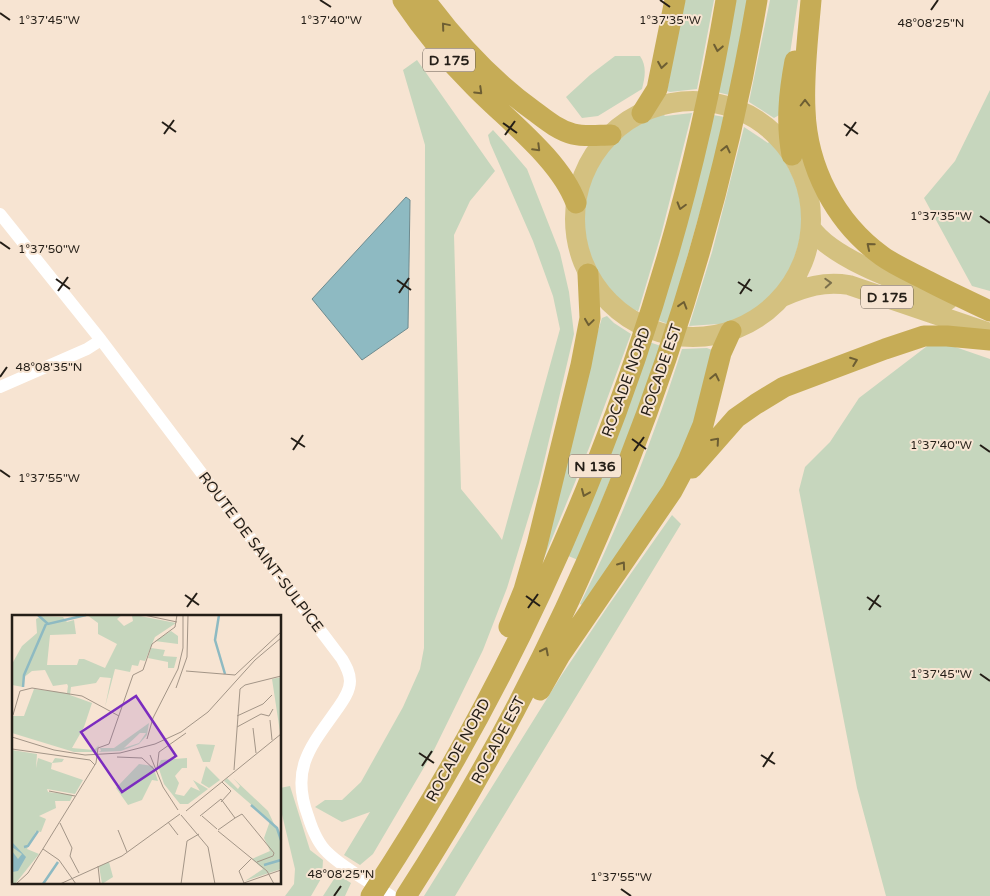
<svg xmlns="http://www.w3.org/2000/svg" width="990" height="896" viewBox="0 0 990 896" font-family="'Varela Round',sans-serif">
<style>
.green{fill:#c6d6bd}
.water{fill:#8ebac2;stroke:#6e8b8f}
.lines{fill:none;stroke-linecap:round;stroke-linejoin:round}
.minor{stroke:#fff;stroke-width:12}
.primary{stroke:#d4c180;stroke-width:20}
.trunk{stroke:#c6ac56;stroke-width:21}
.oneway{stroke:#6d5e33}
.oneway2{stroke:#7c704c}
.ticks{fill:none;stroke:#241e17;stroke-width:2}
.labels{text-anchor:middle;dominant-baseline:central;stroke-width:4;stroke-linejoin:round;paint-order:stroke}
.shield{fill:#f7e4d2;stroke:#63594f;stroke-width:1}
.shield-label{font-size:14px;font-weight:bold;fill:#241e17}
.street-label{font-size:15px;fill:#241e17;stroke:#f7e4d2}
.inset-river{fill:none;stroke:#8ebac2;stroke-width:2.5}
.inset-road{fill:none;stroke:#a39587;stroke-width:1}
.view{fill:#7b2cbf;fill-opacity:0.15;stroke:#7b2cbf;stroke-width:2.5}
.inset-edge{fill:none;stroke:#241e17;stroke-width:2.5}
.ticks-label{font-size:12px;text-anchor:middle;fill:#241e17;stroke:#f7e4d2;stroke-width:4;stroke-linejoin:round;paint-order:stroke}
</style>
<rect width="100%" height="100%" fill="#f7e4d2"/>
<!-- green -->
<path class="green" d="M684 0H714L697 89 670 92 667 91Z
M735 0H748L729 95 717 92Z
M770 0H798L781 114 774 118 749 102Z
M615 56H640C647 66 645 77 642 89L598 116 582 118 566 97 590 75Z
M417 60 495 171 470 201 454 235 461 489 498 534 502 540 560 329 553 296 533 241 490 143 488 135 493 130 504 142 527 169 560 253 569 292 574 334 539 483 507 588 483 650 433 752 373 854 360 865 344 855 370 812 342 822 315 807 325 800H342L361 782 403 707 420 669 424 648 425 145 403 70Z
M990 90V291L972 286 924 198 955 161Z
M692 113 661 235 638 312 636 310 635 312C577 274 565 189 617 140 631 128 647 120 663 114L665 116Z
M713 115 725 117 712 170 668 324 657 320Z
M744 127 768 143 770 141C800 177 811 216 793 261 788 274 781 286 771 296 756 310 738 320 719 327L718 324 689 326 712 252Z
M607 316 614 323 631 334 589 448 542 563 593 347 602 318Z
M935 340 990 359V896H886L857 788 799 490 805 467 830 442 859 398Z
M649 342 661 346 642 400 578 560 566 555Z
M682 349 707 348 712 350 705 389 682 459 586 607 580 604C621 522 654 436 682 349Z
M672 515 681 524 455 896H424L561 676 608 606Z
M290 786 310 850 323 860 322 877 311 896H285L294 884 295 869 280 806V788Z
M343 878 351 883 345 896H323L334 879Z"/>
<!-- water -->
<path class="water" d="M406 197 410 200 408 328 362 360 312 299Z"/>
<g class="lines">
<!-- minor -->
<path class="minor" d="M0 214 101 340 342 659C346 666 350 673 350 681 350 691 343 701 338 708 311 746 290 768 308 816 312 829 318 844 328 853 343 868 373 884 391 896
M0 387 87 349 101 340"/>
<!-- primary -->
<path class="primary" d="M575 219a118 118 0 1 1 236 0a118 118 0 1 1-236 0Z
M811 228C834 261 909 285 948 300
M782 297C805 287 824 281 849 285L990 333"/>
<!-- trunk -->
<path class="trunk" d="M403 0C424 31 447 59 474 86 507 120 560 159 576 203
M425 0C456 42 491 80 534 111 546 120 558 130 573 134 585 137 599 135 611 135
M811 0C808 36 803 74 805 110 807 167 835 222 882 256 896 266 913 273 928 281 949 292 969 301 990 311
M642 113 657 89 675 0
M792 155C786 123 789 93 795 61
M692 468 736 418 756 404 784 387 885 349 924 336H947L990 340
M509 627 524 590 537 545 581 365 590 318 588 274
M540 690 560 655 672 491 688 461 703 425 721 353 731 331
M371 896C549 627 673 318 726 0
M406 896C581 625 703 318 757 0"/>
</g>
<!-- one-way arrows -->
<defs><path id="oneway-chevron" d="M-2-3.5L2.5 0L-2 3.5" fill="none" stroke-width="1.6" stroke-linecap="round" stroke-linejoin="round" transform="scale(1.25)"/></defs>
<g class="oneway">
<use href="#oneway-chevron" transform="translate(445 26) rotate(-130)"/>
<use href="#oneway-chevron" transform="translate(718 48) rotate(101)"/>
<use href="#oneway-chevron" transform="translate(662 65) rotate(99)"/>
<use href="#oneway-chevron" transform="translate(479 91) rotate(44)"/>
<use href="#oneway-chevron" transform="translate(805 103) rotate(-90)"/>
<use href="#oneway-chevron" transform="translate(537 148) rotate(45)"/>
<use href="#oneway-chevron" transform="translate(726 149) rotate(-77)"/>
<use href="#oneway-chevron" transform="translate(681 206) rotate(106)"/>
<use href="#oneway-chevron" transform="translate(870 246) rotate(-140)"/>
<use href="#oneway-chevron" transform="translate(683 305) rotate(-73)"/>
<use href="#oneway-chevron" transform="translate(589 322) rotate(98)"/>
<use href="#oneway-chevron" transform="translate(854 361) rotate(-21)"/>
<use href="#oneway-chevron" transform="translate(715 377) rotate(-78)"/>
<use href="#oneway-chevron" transform="translate(716 441) rotate(-49)"/>
<use href="#oneway-chevron" transform="translate(585 493) rotate(113)"/>
<use href="#oneway-chevron" transform="translate(622 565) rotate(-54)"/>
<use href="#oneway-chevron" transform="translate(545 651) rotate(-63)"/>
</g>
<use class="oneway2" href="#oneway-chevron" transform="translate(828 283) rotate(-3)"/>
<!-- ticks -->
<path class="ticks" d="M320 0 331 7M660 0 670 7M931 10 938 0M0 13 10 20M162 122 176 132M503 123 517 133M844 124 858 134M164 134 174 120M505 135 515 121M846 136 856 122M980 216 990 223M0 242 10 249M56 279 70 289M397 280 411 290M738 282 752 291M58 291 68 277M399 293 409 278M740 294 750 279M0 377 7 367M291 438 305 447M632 439 646 449M980 445 990 452M293 450 303 435M634 451 644 437M0 470 10 477M185 595 199 605M526 596 540 606M867 597 881 607M187 607 197 593M528 608 538 594M869 610 879 595M980 674 990 681M419 753 434 763M761 755 775 764M422 766 432 751M763 767 773 752M621 889 631 896M334 896 341 886"/>
<g class="labels">
<!-- shield labels -->
<g class="shield">
<rect x="423" y="48.5" width="52" height="23" rx="4"/>
<rect x="861" y="285.5" width="52" height="23" rx="4"/>
<rect x="569" y="454.5" width="52" height="23" rx="4"/>
</g>
<g class="shield-label">
<text x="449" y="60">D 175</text>
<text x="887" y="297">D 175</text>
<text x="595" y="466">N 136</text>
</g>
<!-- street labels -->
<g class="street-label">
<text transform="translate(661 370) rotate(-71)">ROCADE EST</text>
<text transform="translate(626 382) rotate(-70)">ROCADE NORD</text>
<text transform="translate(261 552) rotate(53)">ROUTE DE SAINT-SULPICE</text>
<text transform="translate(498 740) rotate(-62)">ROCADE EST</text>
<text transform="translate(458 750) rotate(-61)">ROCADE NORD</text>
</g>
</g>
<!-- overview -->
<g transform="translate(12 615)">
<rect width="269" height="269" fill="#f7e4d2"/>
<path d="M75 0H110L105 4 112 11 121 6 120 1H128L164 8 143 22 133 46 128 45 126 51 120 50 118 57 103 54 93 92 99 63 88 62 84 68 59 72 58 80 80 88 72 112 60 133 82 135 87 130 84 137H62L0 118V97L1 101H12L22 74 55 78 56 71 55 69 41 71 33 55 20 56 11 63V72L0 70V49L10 31 25 18 24 4 30 1 51 2 55 7 62 5 64 19 38 20 35 50H65L67 44H72L93 53 105 29 86 19V8ZM159 16 166 21V29L143 26ZM139 33 153 35 151 41 165 42 162 53H156V47L136 43ZM269 62V116L268 117 260 64ZM137 108 135 120 127 129 109 136 86 137 89 136 88 133H102ZM128 118H134L127 128 112 133ZM186 129 203 130 198 147H191L184 130ZM0 135 25 139 24 153 26 143 40 148 43 143 52 144 50 147 40 148 39 154 71 165 63 179 35 174 36 177 61 180 58 186H43L44 193 27 201 34 204 29 217 24 216 15 234 27 239 3 269H0ZM175 143V153H170L163 161 167 168 163 179 172 181 179 172 188 176 181 165 196 174 176 189H168L152 169 146 151 149 145ZM127 149 141 151 146 166 140 165 130 185 116 190 104 173ZM194 151 208 165 197 173 189 168ZM215 163 226 174 228 171 221 163 256 196 269 224V254L233 266 251 254 240 244 258 236 252 223 258 206 212 166ZM97 247 101 262 90 269 87 251Z" fill="#c6d6bd" fill-rule="evenodd"/>
<path d="M0 227 14 242 6 256 0 257V236L6 244 10 239 0 232Z" fill="#8ebac2"/>
<path class="inset-river" d="M26 0 36 9 74 0M207 0 203 25 213 59M11 72 12 60 34 9M239 190 265 213 269 225M12 232 16 231 26 216M252 250 269 245M31 269 46 247"/>
<path class="inset-road" d="M132 0 165 7M174 56 223 60 269 17M164 73 175 42 176 0M1 100 8 76 20 73 70 81 107 101M225 101 251 89 260 80M258 105 260 125M225 112 249 99 257 101 261 94M241 113 244 138M0 122 42 135 73 140 108 138 143 129 169 117 196 97 243 45 269 23M135 124 141 103 166 54 171 33V0M0 134 78 145 83 150M138 140 151 172 166 195M105 142 130 143 145 157M145 154 147 137 174 118M222 155 228 74 233 70 269 61M37 176 63 181M209 187 219 176 210 167M174 196 269 119M169 200 196 232 203 269M188 201 209 184 223 203 206 215M190 201 205 214M223 203 230 199 262 238 261 241 245 247M156 207 166 220M48 208 60 233 58 241 67 258M106 215 115 237M206 216 255 256 262 269M31 234 47 245 64 269M86 251 88 269M232 268 227 256 240 243M4 269 16 258 84 148 86 133 97 129 121 60 131 55 140 29 163 12 165 0M48 269 110 241 168 199M169 269 175 226 187 219M229 269 269 255"/>
<path class="view" d="M124 81 164 141 110 177 69 117Z"/>
<rect width="269" height="269" class="inset-edge"/>
</g>
<g class="ticks-label">
<text x="331" y="24">1°37'40"W</text>
<text x="670" y="24">1°37'35"W</text>
<text x="49" y="24">1°37'45"W</text>
<text x="931" y="27">48°08'25"N</text>
<text x="941" y="220">1°37'35"W</text>
<text x="49" y="253">1°37'50"W</text>
<text x="49" y="371">48°08'35"N</text>
<text x="941" y="449">1°37'40"W</text>
<text x="49" y="482">1°37'55"W</text>
<text x="941" y="678">1°37'45"W</text>
<text x="341" y="878">48°08'25"N</text>
<text x="621" y="881">1°37'55"W</text>
</g>
</svg>
